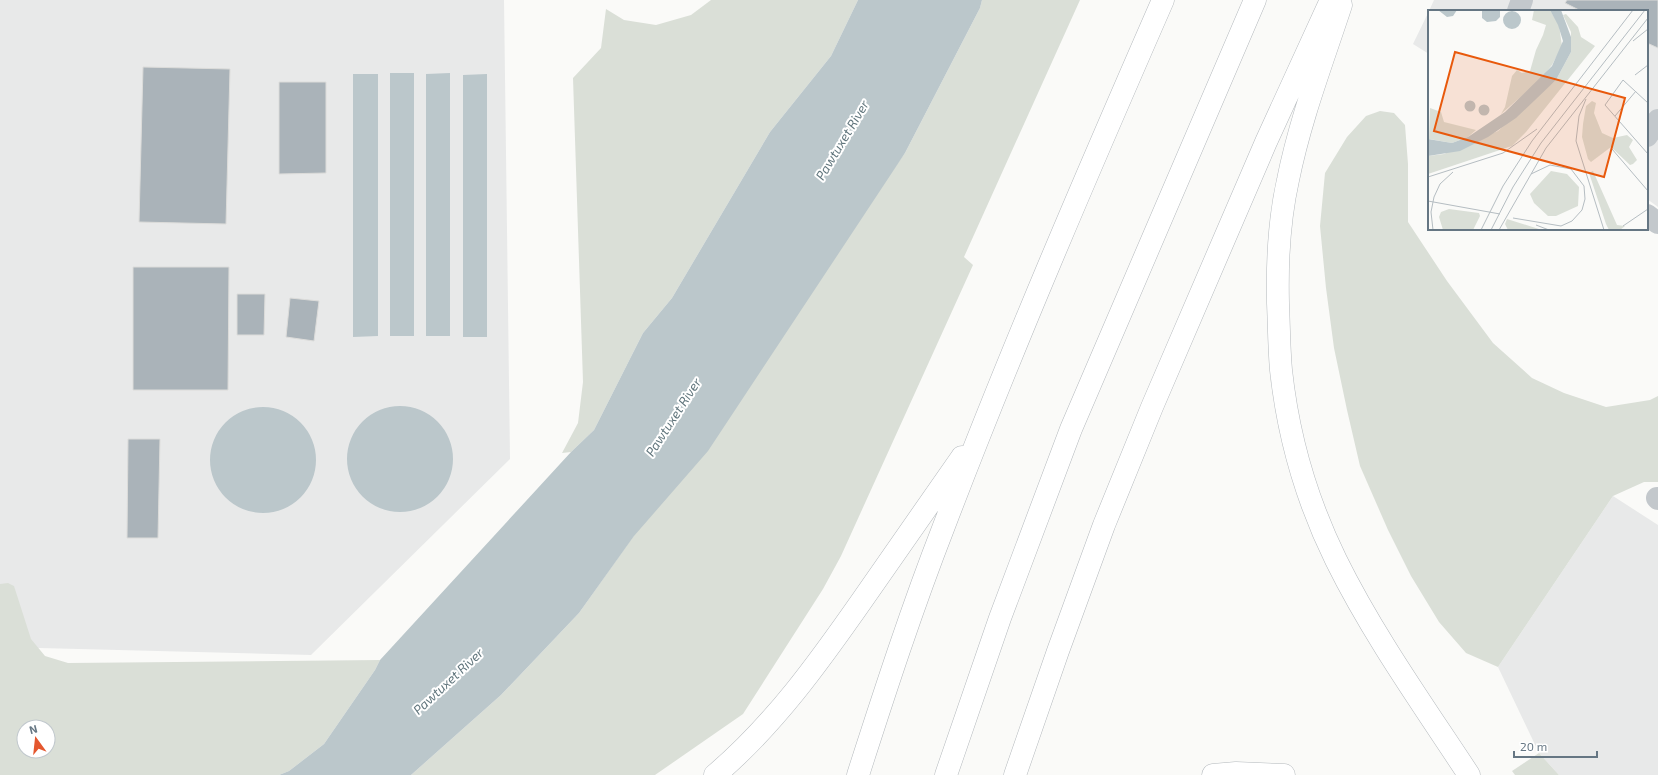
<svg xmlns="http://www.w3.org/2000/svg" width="1658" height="775" viewBox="0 0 1658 775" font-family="'Exo 2',sans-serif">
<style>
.built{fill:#e8e9e9}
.green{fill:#dadfd7;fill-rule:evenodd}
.water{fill:#bbc7cb}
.building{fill:#aab3b9;stroke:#dcdcda}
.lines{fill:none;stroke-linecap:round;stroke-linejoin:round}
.highway-casing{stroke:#b4b9bd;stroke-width:23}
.minor{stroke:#c3c8cc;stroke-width:22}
.highway{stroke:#fff;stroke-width:22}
.labels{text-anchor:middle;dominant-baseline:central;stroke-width:4;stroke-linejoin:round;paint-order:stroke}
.water-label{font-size:13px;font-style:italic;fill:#60757c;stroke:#fff}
.inset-road{fill:none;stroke:#b5bdc2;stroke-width:1}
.view{fill:#e8590c;fill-opacity:0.15;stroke:#e8590c;stroke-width:2}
.inset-edge{fill:none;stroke:#657683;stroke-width:2}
</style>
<rect width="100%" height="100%" fill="#fafaf8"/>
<!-- built -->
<path class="built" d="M0 0H504L510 459 311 655 0 647Z
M1434 0H1658V207L1647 199V11H1429Z
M1429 11V54L1413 44Z
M1613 496 1658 525V775H1559L1539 753 1498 667Z"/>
<!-- green -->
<path class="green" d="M711 0H858L831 56 770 132 672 298 643 333 594 430 571 452 562 453 578 423 583 382 573 78 601 48 606 9 624 20 656 25 691 15Z
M982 0H1080L964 257 973 265 841 556 823 589 743 714 655 775H411L501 695 579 613 905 153 980 8Z
M1380 111 1394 113 1405 125 1408 164V222L1447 281 1493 343 1532 378 1564 393 1606 407 1650 400 1658 396V482H1644L1613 496 1498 667 1466 653 1439 622 1411 576 1388 530 1360 466 1347 410 1334 348 1326 288 1320 226 1325 173 1347 137 1366 116Z
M8 583 14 586 31 639 45 656 68 663 380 660 375 670 324 744 289 771 279 775H0V584ZM24 727H48V751H24Z
M1539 753 1559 775H1515L1512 771Z"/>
<!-- water -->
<path class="water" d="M858 0H982L980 8 905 153 708 451 634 536 579 613 501 695 411 775H279L289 771 324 744 375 670 380 660 571 452 594 430 643 333 672 298 770 132 831 56Z
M390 73H414V336H390Z
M450 73V336H426V74Z
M353 74H378V336L353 337Z
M487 74V337H463V75Z
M347 459a53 53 0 1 1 106 0a53 53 0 1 1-106 0Z
M210 460a53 53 0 1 1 106 0a53 53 0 1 1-106 0Z"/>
<!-- building -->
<path class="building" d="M1567 0H1658V48L1647 43V11H1581L1565 3Z
M143 67 230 69 226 224 139 222Z
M279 82H326V173L279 174Z
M133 267H229L228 390H133Z
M237 294H265L264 335H237Z
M290 298 319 301 314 341 286 337Z
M128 439H160L158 538H127Z"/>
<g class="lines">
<!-- highway casing -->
<g class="highway-casing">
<path id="highway" d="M1341 5C1322 63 1300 120 1288 180 1279 220 1277 262 1278 303 1279 325 1279 348 1281 370 1288 435 1307 501 1336 560 1373 635 1423 705 1469 775
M715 775C774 725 819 662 863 599 896 551 929 504 962 457
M858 775C885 691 912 608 944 526 1012 348 1087 174 1163 0
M946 775 1000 618 1071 429 1255 0
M1015 775 1058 651 1104 525 1152 407 1266 142 1331 0
M1213 775 1236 773 1284 775"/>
</g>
<!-- minor -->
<path class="minor" d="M1518 11 1522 0
M1647 136 1658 120
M1647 215 1658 223
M1657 498 1658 499"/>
<!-- highway -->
<use href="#highway" class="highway"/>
</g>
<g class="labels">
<!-- water labels -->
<g class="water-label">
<text transform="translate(842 140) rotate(-59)">Pawtuxet River</text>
<text transform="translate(673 417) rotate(-57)">Pawtuxet River</text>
<text transform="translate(448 681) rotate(-43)">Pawtuxet River</text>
</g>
</g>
<!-- overview -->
<g transform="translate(1428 10)">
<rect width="220" height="220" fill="#fafaf8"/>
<path d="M106 0H122L131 15 134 36 124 55 111 71 73 104 77 97 84 66 89 60 94 63 102 61 108 40 115 25 118 15 104 10ZM138 4 150 17 153 27 167 36 98 122 84 136 0 164V146L16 144 70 121 128 70 143 42V22L135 5ZM164 91 168 93 166 103 174 123 185 128 199 125 205 130 201 137 209 150 205 154 202 155 183 137 163 152 160 149 154 127 155 114 158 96ZM2 98 13 102 16 112 48 120 40 127 24 133 1 129ZM123 161 139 164 151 177 150 196 128 206H120L106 193 102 184ZM165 161 189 215 197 216 192 220H181L178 214 161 163ZM21 199 51 203 52 206 45 220H15L11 207 13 202ZM79 209 114 220H80L77 214Z" fill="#dadfd7"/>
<path d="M10 0H29L25 6 19 7ZM54 0H72V7L68 11 59 12 54 8ZM122 0H133L143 27V42L128 70 88 108 60 127 32 141 0 146V129L24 133 40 127 77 102 124 56 135 31 130 15ZM75 10a9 9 0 1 1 18 0a9 9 0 1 1-18 0ZM36.5 96a5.5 5.5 0 1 1 11 0a5.5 5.5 0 1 1-11 0ZM50.5 100a5.5 5.5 0 1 1 11 0a5.5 5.5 0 1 1-11 0Z" fill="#bbc7cb"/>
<path class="inset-road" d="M205 31 220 19M207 65 220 55M158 89 151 106 148 131 176 220M220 93 195 70 177 95 220 144M187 106 208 81M184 139 220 181M0 167 75 143 109 119M0 191 72 204M85 208 133 216 144 211 154 200 157 189 156 176 143 159 122 155 103 164M108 215 121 220M195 216 220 199M5 220 3 202 6 187 12 174 25 162M53 220 75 176 104 131 205 0M63 220 85 177 113 133 217 0M71 220 118 138 220 8"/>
<path class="view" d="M27 42 197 88 176 167 6 121Z"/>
<rect width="220" height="220" class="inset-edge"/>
</g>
<!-- north arrow -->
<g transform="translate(36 739) rotate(345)"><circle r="19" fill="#ffffff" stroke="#c1c8cd"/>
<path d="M0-3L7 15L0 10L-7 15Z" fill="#e4572e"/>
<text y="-6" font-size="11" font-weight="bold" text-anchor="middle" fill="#657683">N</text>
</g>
<!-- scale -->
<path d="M1514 751v6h83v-6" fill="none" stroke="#657683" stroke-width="2"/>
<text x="1520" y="751" font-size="12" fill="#657683" stroke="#ffffff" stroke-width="3" paint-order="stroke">20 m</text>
</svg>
